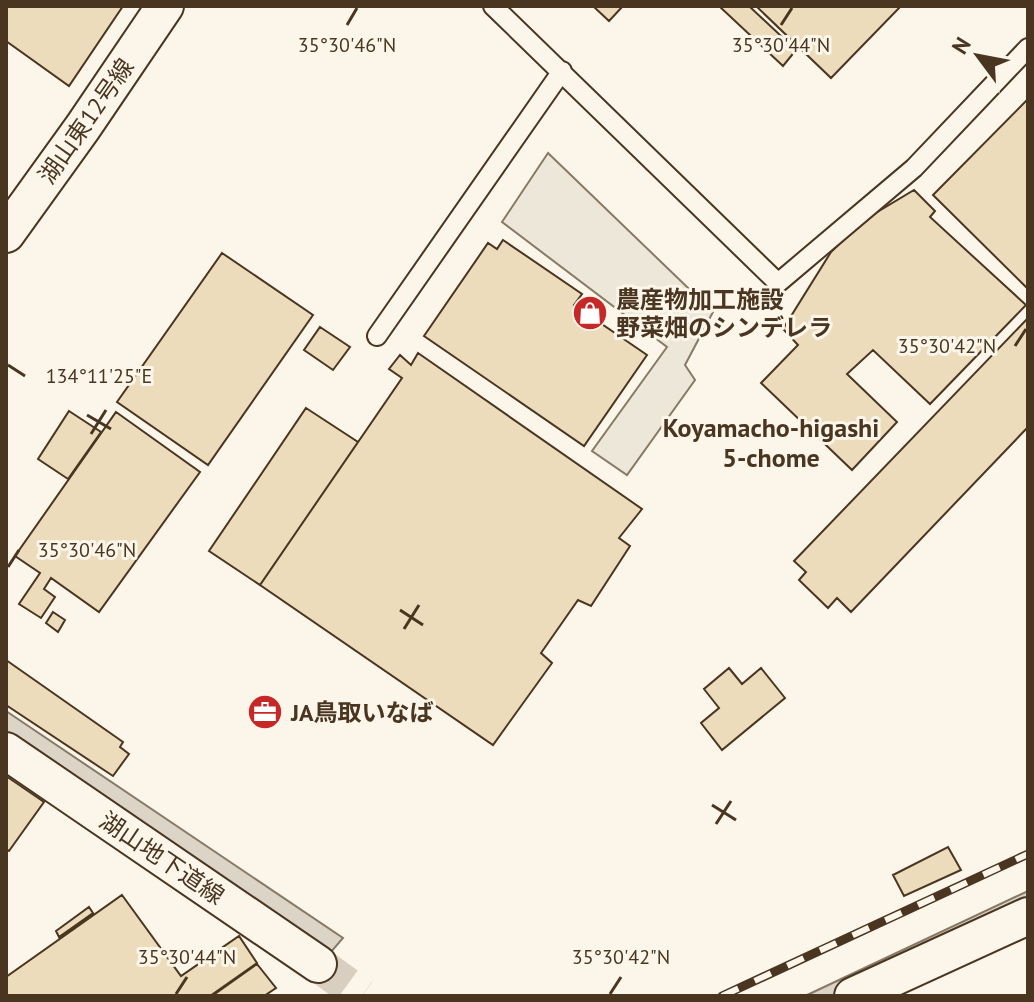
<svg xmlns="http://www.w3.org/2000/svg" width="1034" height="1002" viewBox="0 0 1034 1002" font-family="'PT Sans','Noto Sans JP',sans-serif">
<style>
.parking{fill:#ede7d9;stroke:#887966;stroke-width:2}
.water{fill:#dcd4c6;stroke:#887966;stroke-width:2}
.building{fill:#ecdcbc;stroke:#4a3520;stroke-width:2}
.lines{fill:none;stroke-linecap:round;stroke-linejoin:round}
.minor-tunnel{stroke:#d8cfc1;stroke-width:36;stroke-dasharray:36 18;stroke-linecap:butt}
.service-casing{stroke:#4a3520;stroke-width:22}
.minor-casing{stroke:#4a3520;stroke-width:40}
.service{stroke:#fbf6e9;stroke-width:18}
.minor{stroke:#fbf6e9;stroke-width:36}
.rail-casing{stroke:#4a3520;stroke-width:9}
.rail{stroke:#fbf6e9;stroke-width:6;stroke-dasharray:18;stroke-linecap:butt}
.ticks{fill:none;stroke:#4a3520;stroke-width:3}
.labels{text-anchor:middle;dominant-baseline:central;stroke-width:6;stroke-linejoin:round;paint-order:stroke}
.street-label{font-size:24px;fill:#4a3520;stroke:#fbf6e9}
.poi-label{font-size:24px;font-weight:bold;fill:#4a3520;stroke:#fbf6e9;text-anchor:start}
.neighbourhood-label{font-size:26px;font-weight:bold;fill:#4a3520;stroke:#fbf6e9}
.ticks-label{font-size:20px;text-anchor:middle;fill:#4a3520;stroke:#fbf6e9;stroke-width:6;stroke-linejoin:round;paint-order:stroke}
</style>
<rect width="100%" height="100%" fill="#fbf6e9"/>
<!-- parking -->
<path class="parking" d="M548 153 713 312 685 365 695 380 627 475 592 451 667 347 502 222Z"/>
<!-- water -->
<path class="water" d="M6 711 343 938 331 952 6 731Z
M1028 891V904L831 996H805Z"/>
<!-- building -->
<path class="building" d="M6 6H123L69 86 6 41Z
M593 6H623L609 21Z
M719 6H749L796 50 783 66Z
M756 6H901L831 78Z
M1028 99V289L933 195Z
M914 190 935 211 930 217 1026 305 930 404 873 350 847 374 897 422 852 470 761 383 798 345 783 329 831 252 864 220Z
M503 240 582 294 574 305 647 355 584 446 424 336 488 243 497 249Z
M222 253 313 315 208 465 117 402Z
M1028 318V427L851 612 837 598 828 608 799 580 806 572 794 561Z
M320 327 350 347 333 370 304 350Z
M418 353 642 509 619 538 630 546 591 606 578 600 541 653 552 663 493 745 260 585 402 378 389 369 400 355 411 365Z
M306 408 358 442 260 585 209 551Z
M69 411 101 432 68 479 38 459Z
M116 412 200 472 99 612 51 578 44 589 55 597 41 618 19 604 40 573 15 556Z
M53 612 65 620 58 632 46 623Z
M6 660 123 742 120 747 129 754 113 776 6 705Z
M729 668 742 684 761 668 785 698 722 750 701 723 719 708 704 689Z
M6 776 44 802 9 851 6 849Z
M948 847 961 870 904 896 893 875Z
M122 895 181 976 239 936 257 963 210 996H6V977Z
M89 907 93 913 59 937 56 931Z
M257 964 276 988 264 996H212Z"/>
<g class="lines">
<!-- minor-tunnel -->
<path class="minor-tunnel" d="M318 964 362 996"/>
<!-- service casing -->
<g class="service-casing">
<path id="service" d="M493 6 778 283 914 168 1028 48
M377 336 562 71"/>
</g>
<!-- minor casing -->
<g class="minor-casing">
<path id="minor" d="M6 234 83 127 165 6
M6 751 318 964
M853 996 1028 916"/>
</g>
<!-- service -->
<use href="#service" class="service"/>
<!-- minor -->
<use href="#minor" class="minor"/>
<!-- rail casing -->
<g class="rail-casing">
<path id="rail" d="M722 996 1028 854"/>
</g>
<!-- rail -->
<use href="#rail" class="rail"/>
</g>
<!-- ticks -->
<path class="ticks" d="M347 25 357 8M781 25 792 8M1015 346 1026 329M8 365 25 376M87 415 111 429M91 434 106 410M8 567 19 550M400 610 423 625M404 629 419 605M712 805 736 820M716 824 731 801M176 994 187 977M610 994 621 977"/>
<!-- icons -->
<defs>
<g id="shop-disc" transform="scale(1.8)"><circle r="9.5" fill="#c62828" stroke="#fbf6e9"/><path d="M-5-2.5h2.3a2.7 3.5 0 0 1 5.4 0H5L5.5 6h-11ZM-1.5-2.5h3a1.5 2.3 0 0 0-3 0Z" fill="#fff"/></g>
<g id="office-disc" transform="scale(1.8)"><circle r="9.5" fill="#c62828" stroke="#fbf6e9"/><path d="M-6-3h4V-5.5h4V-3h4V5H-6ZM-1-4.5V-3h2v-1.5ZM-6 0V1H6V0Z" fill="#fff"/></g>
</defs>
<g fill-rule="evenodd">
<use href="#shop-disc" x="590" y="313"/>
<use href="#office-disc" x="265" y="712"/>
</g>
<g class="labels">
<!-- street labels -->
<g class="street-label">
<text transform="translate(86 121) rotate(-55)">湖山東12号線</text>
<text transform="translate(162 858) rotate(34)">湖山地下道線</text>
</g>
<!-- poi labels -->
<g class="poi-label">
<text x="616" y="299">農産物加工施設<tspan x="616" dy="28">野菜畑のシンデレラ</tspan></text>
<text x="291" y="712">JA鳥取いなば</text>
</g>
<!-- neighbourhood labels -->
<g class="neighbourhood-label">
<text x="771" y="427">Koyamacho-higashi<tspan x="771" dy="30">5-chome</tspan></text>
</g>
</g>
<g class="ticks-label">
<text x="347" y="52">35°30'46"N</text>
<text x="781" y="52">35°30'44"N</text>
<text x="947" y="353">35°30'42"N</text>
<text x="99" y="383">134°11'25"E</text>
<text x="87" y="557">35°30'46"N</text>
<text x="187" y="964">35°30'44"N</text>
<text x="621" y="964">35°30'42"N</text>
</g>
<!-- border -->
<rect width="1034" height="1002" fill="none" stroke="#4a3520" stroke-width="16"/>
<!-- north arrow -->
<g transform="translate(978 56) rotate(302)" stroke="#fbf6e9" stroke-width="6" paint-order="stroke">
<path d="M0-6L14 30L0 20L-14 30Z" fill="#4a3520"/>
<text y="-12" font-size="22" font-weight="bold" text-anchor="middle" fill="#4a3520">N</text>
</g>
</svg>
